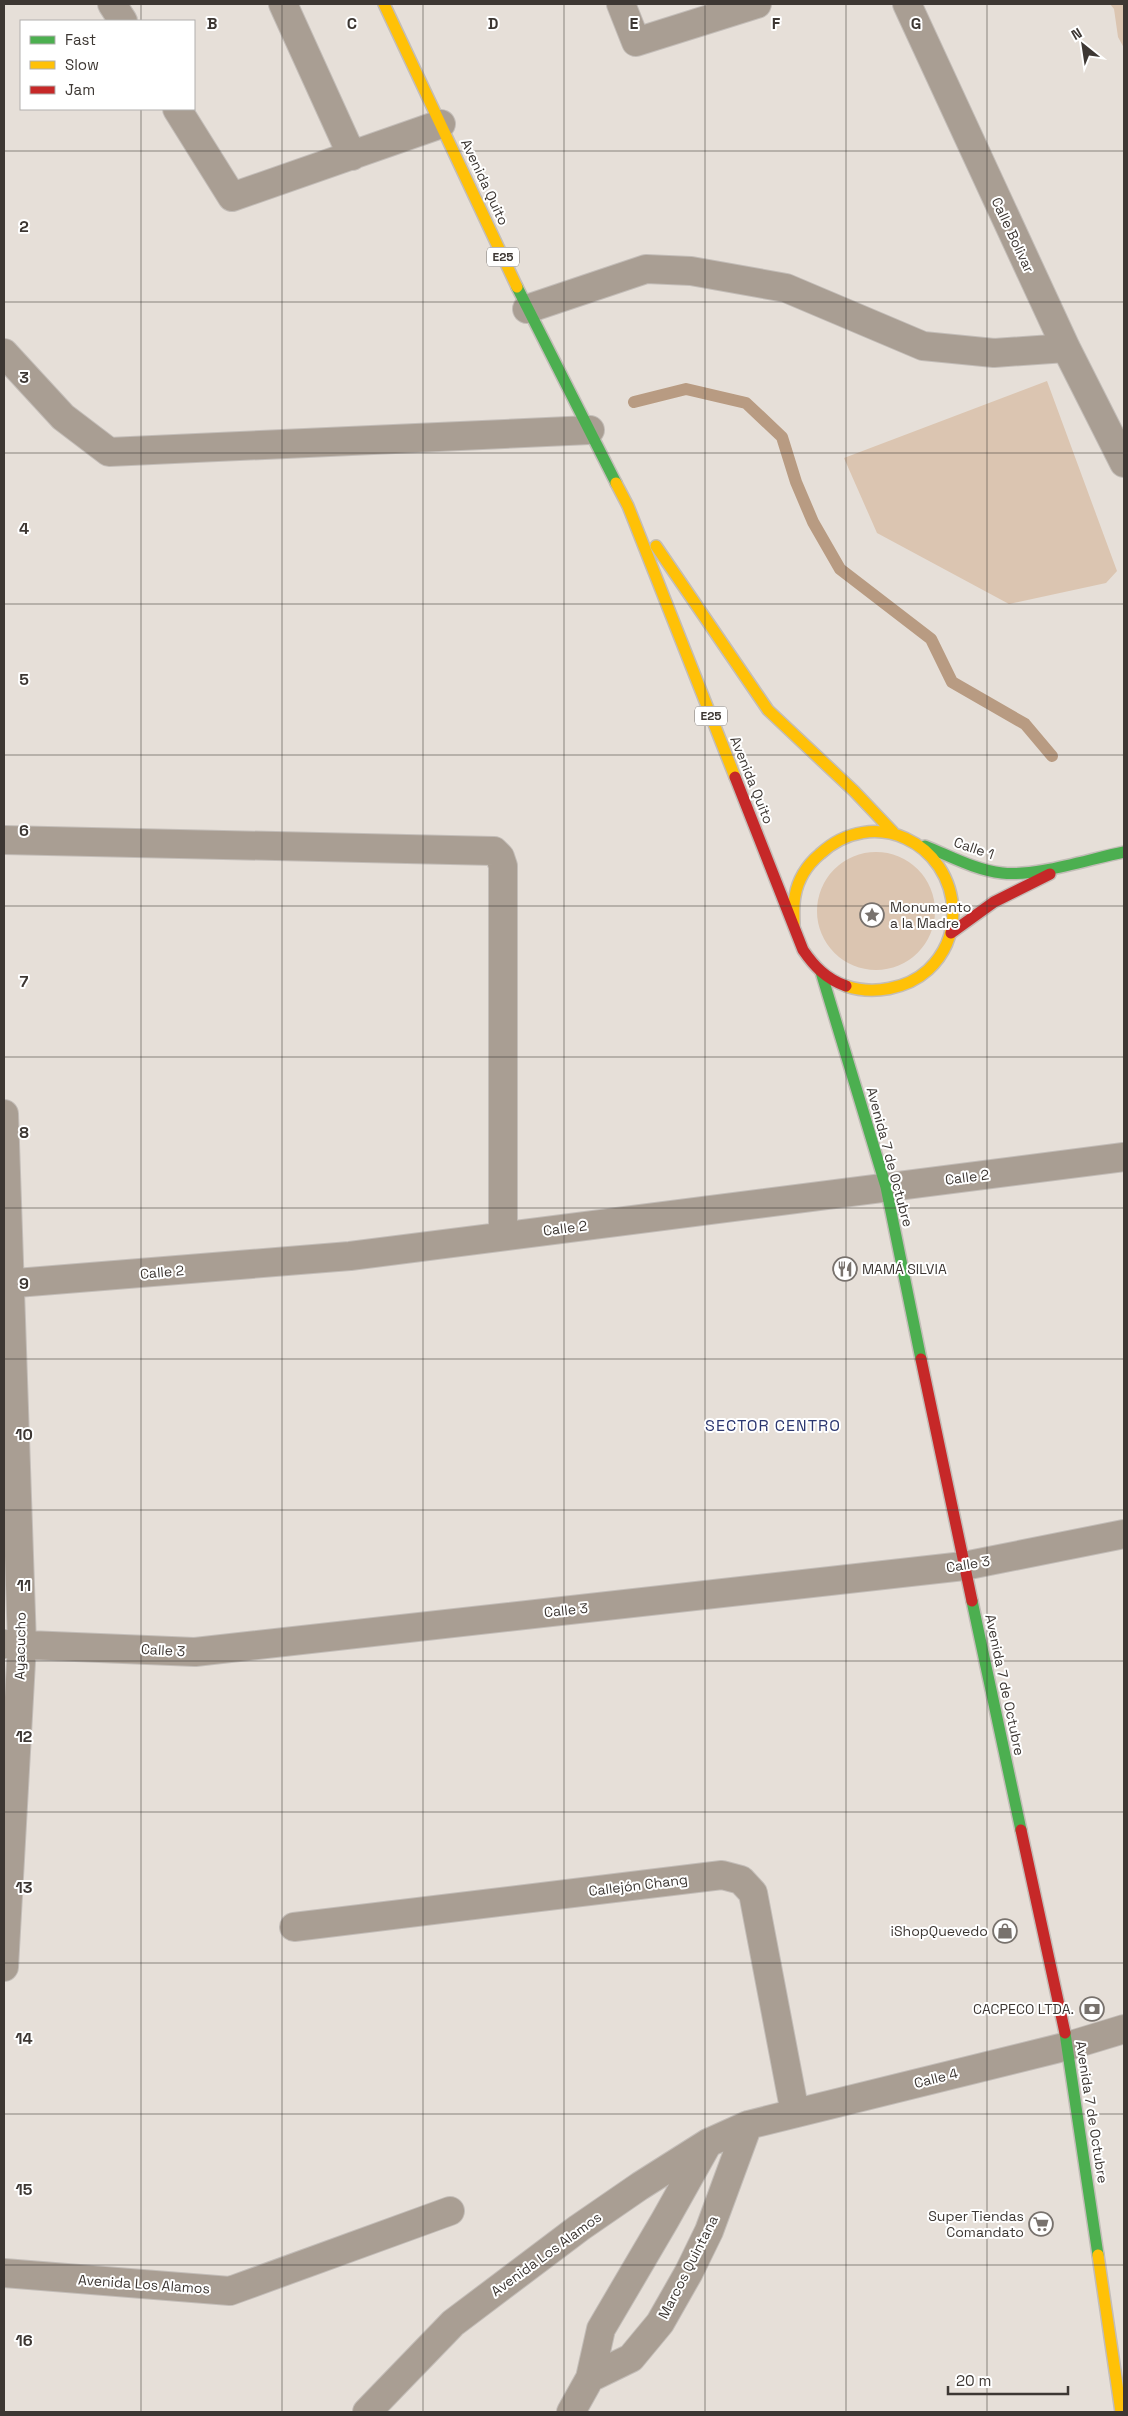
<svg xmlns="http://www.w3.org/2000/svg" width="1128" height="2416" viewBox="0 0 1128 2416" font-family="'Space Grotesk',sans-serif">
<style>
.green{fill:#dbc5b1}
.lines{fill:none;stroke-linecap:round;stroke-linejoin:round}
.stream{stroke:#b89b82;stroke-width:12}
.street-casing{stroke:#c3bdb8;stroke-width:30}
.fast-casing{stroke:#c3bdb8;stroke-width:14}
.slow-casing{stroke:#c3bdb8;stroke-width:14}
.jam-casing{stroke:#c3bdb8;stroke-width:14}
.street{stroke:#a99e93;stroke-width:28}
.fast{stroke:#4caf50;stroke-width:11}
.slow{stroke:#ffc107;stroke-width:11}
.jam{stroke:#c62828;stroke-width:11}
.grid{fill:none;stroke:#3d3733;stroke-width:1;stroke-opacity:0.55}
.labels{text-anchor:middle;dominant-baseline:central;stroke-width:4;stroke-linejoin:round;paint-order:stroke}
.shield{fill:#fff;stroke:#777370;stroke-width:1}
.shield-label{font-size:12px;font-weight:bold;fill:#3d3733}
.street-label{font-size:14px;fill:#3d3733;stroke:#fff}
.poi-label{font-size:14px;fill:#3d3733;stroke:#fff;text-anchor:end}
.quarter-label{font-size:16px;letter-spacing:1px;fill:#2c3770;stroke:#fff}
.grid-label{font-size:16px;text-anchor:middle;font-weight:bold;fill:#3d3733;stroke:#fff;stroke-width:4;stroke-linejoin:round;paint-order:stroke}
</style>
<rect width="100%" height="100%" fill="#e6dfd8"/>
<!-- green -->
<path class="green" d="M1110 4H1124V48L1118 37 1114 9Z
M1047 381 1117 571 1106 583 1009 604 877 533 844 458Z
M817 911a59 59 0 1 1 118 0a59 59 0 1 1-118 0Z"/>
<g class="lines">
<!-- stream -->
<path class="stream" d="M634 402 686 389 746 403 782 437 796 482 813 522 840 569 931 639 952 682 1025 724 1052 756"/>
<!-- street casing -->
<g class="street-casing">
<path id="street" d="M112 4 123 21
M283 4 352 156
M621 4 636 42 757 4
M907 4 1066 348 1124 463
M177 109 232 197 441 124
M527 309 646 269 691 271 786 288 923 346 994 353 1066 348
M4 353 63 417 109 452 590 430
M4 840 494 851 500 857 503 866V1236
M4 1114 22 1644 4 1967
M4 1284 350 1256 1124 1157
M4 1644 195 1652 964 1566 1124 1534
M294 1927 722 1875 741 1880 753 1893 795 2113
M4 2273 230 2291 450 2211
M590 2378 631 2358 660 2323 689 2272 709 2231 748 2125
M367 2412 453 2323 579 2228 640 2186 708 2143 748 2125 1068 2046 1124 2029
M571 2412 590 2378 601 2329 665 2220 707 2145"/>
</g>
<!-- fast casing -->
<g class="fast-casing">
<path id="fast" d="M517 287 616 483
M925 846C950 856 975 870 1002 873 1036 877 1089 859 1124 852
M821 972 886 1187 921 1359
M972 1601 1021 1830
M1065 2033 1098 2255"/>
</g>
<!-- slow casing -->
<g class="slow-casing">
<path id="slow" d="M384 4 517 287
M616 483 628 506 735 777
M656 546 768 710 854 791 893 832
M794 926C794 916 793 905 795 896 798 879 807 865 820 854 873 805 951 842 953 912 953 934 945 954 928 970 907 989 873 995 846 986
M1098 2255 1121 2412"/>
</g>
<!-- jam casing -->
<g class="jam-casing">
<path id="jam" d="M735 777 803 950C814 966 826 979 846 986
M951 933 994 902 1050 874
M921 1359 972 1601
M1021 1830 1065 2033"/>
</g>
<!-- street -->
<use href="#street" class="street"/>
<!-- fast -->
<use href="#fast" class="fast"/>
<!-- slow -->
<use href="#slow" class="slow"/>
<!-- jam -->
<use href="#jam" class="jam"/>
</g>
<!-- grid -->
<path class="grid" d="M141 4V21M282 4V2412M423 4V2412M564 4V2412M705 4V2412M846 4V2412M987 4V2412M141 109V2412M4 151H1124M4 302H1124M4 453H1124M4 604H1124M4 755H1124M4 906H1124M4 1057H1124M4 1208H1124M4 1359H1124M4 1510H1124M4 1661H1124M4 1812H1124M4 1963H1124M4 2114H1124M4 2265H1124"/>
<!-- icons -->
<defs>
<g id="sight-ring" transform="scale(1.25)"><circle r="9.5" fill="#fff" stroke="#78726d" stroke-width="1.5"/><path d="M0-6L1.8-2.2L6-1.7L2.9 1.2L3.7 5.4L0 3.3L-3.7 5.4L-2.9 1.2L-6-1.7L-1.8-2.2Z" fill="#78726d"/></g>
<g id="restaurant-ring" transform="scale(1.25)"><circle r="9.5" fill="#fff" stroke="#78726d" stroke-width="1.5"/><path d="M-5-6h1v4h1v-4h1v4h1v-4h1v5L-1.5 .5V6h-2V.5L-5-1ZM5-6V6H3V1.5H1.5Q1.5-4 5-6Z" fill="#78726d"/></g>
<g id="shop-ring" transform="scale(1.25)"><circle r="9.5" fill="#fff" stroke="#78726d" stroke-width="1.5"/><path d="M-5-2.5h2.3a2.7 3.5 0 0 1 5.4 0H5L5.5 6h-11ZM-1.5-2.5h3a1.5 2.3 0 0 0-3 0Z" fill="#78726d"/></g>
<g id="bank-ring" transform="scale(1.25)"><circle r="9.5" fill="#fff" stroke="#78726d" stroke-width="1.5"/><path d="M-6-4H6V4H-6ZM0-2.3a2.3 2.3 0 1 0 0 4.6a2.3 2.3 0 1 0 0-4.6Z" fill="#78726d"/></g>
<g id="supermarket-ring" transform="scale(1.25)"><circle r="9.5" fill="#fff" stroke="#78726d" stroke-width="1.5"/><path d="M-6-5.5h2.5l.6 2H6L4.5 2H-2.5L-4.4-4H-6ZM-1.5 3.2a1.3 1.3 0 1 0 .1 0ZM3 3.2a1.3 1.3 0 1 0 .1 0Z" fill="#78726d"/></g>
</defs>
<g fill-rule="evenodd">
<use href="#sight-ring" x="872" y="915"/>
<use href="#restaurant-ring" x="845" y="1269"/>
<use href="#shop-ring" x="1005" y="1931"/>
<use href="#bank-ring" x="1092" y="2009"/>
<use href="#supermarket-ring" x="1041" y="2224"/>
</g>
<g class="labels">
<!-- shield labels -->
<g class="shield">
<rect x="487" y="247.5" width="32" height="19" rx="4"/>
<rect x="695" y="706.5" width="32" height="19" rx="4"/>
</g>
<g class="shield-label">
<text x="503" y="257">E25</text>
<text x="711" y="716">E25</text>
</g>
<!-- street labels -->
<g class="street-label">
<text transform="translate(485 182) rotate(65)">Avenida Quito</text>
<text transform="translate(1013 235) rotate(65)">Calle Bolivar</text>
<text transform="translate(752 780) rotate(68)">Avenida Quito</text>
<text transform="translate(974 848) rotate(19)">Calle 1</text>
<text transform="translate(890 1157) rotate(75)">Avenida 7 de Octubre</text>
<text transform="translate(967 1177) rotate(-7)">Calle 2</text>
<text transform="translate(565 1228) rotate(-7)">Calle 2</text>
<text transform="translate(162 1272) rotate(-5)">Calle 2</text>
<text transform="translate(968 1564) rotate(-9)">Calle 3</text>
<text transform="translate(566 1610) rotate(-6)">Calle 3</text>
<text transform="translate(20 1646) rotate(-89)">Ayacucho</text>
<text transform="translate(163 1650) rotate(3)">Calle 3</text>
<text transform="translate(1005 1685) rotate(78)">Avenida 7 de Octubre</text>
<text transform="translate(638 1885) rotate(-7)">Callejón Chang</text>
<text transform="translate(936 2078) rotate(-14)">Calle 4</text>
<text transform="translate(1092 2112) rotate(81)">Avenida 7 de Octubre</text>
<text transform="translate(546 2254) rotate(-36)">Avenida Los Alamos</text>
<text transform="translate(688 2267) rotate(-63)">Marcos Quintana</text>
<text transform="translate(144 2284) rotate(4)">Avenida Los Alamos</text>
</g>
<!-- poi labels -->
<g class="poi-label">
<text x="890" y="907" text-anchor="start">Monumento<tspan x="890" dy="16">a la Madre</tspan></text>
<text x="862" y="1269" text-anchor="start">MAMÁ SILVIA</text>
<text x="988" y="1931">iShopQuevedo</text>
<text x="1074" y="2009">CACPECO LTDA.</text>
<text x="1024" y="2216">Super Tiendas<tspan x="1024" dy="16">Comandato</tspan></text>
</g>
<!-- quarter labels -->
<g class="quarter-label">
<text x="773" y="1425">SECTOR CENTRO</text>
</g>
</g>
<g class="grid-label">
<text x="212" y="29">B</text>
<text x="352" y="29">C</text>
<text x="493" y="29">D</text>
<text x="634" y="29">E</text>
<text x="776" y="29">F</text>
<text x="916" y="29">G</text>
<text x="24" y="232">2</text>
<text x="24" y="383">3</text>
<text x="24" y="534">4</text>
<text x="24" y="685">5</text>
<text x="24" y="836">6</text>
<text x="24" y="987">7</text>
<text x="24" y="1138">8</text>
<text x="24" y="1289">9</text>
<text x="24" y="1440">10</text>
<text x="24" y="1591">11</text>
<text x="24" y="1742">12</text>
<text x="24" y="1893">13</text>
<text x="24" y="2044">14</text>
<text x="24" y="2195">15</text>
<text x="24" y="2346">16</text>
</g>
<!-- border -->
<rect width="1128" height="2416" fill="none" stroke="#3d3733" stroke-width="10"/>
<!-- legend -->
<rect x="20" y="20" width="175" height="90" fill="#ffffff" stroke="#b1afad"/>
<rect x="30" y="36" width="25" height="8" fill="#4caf50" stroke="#b1afad"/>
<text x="65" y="45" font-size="15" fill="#3d3733">Fast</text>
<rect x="30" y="61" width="25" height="8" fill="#ffc107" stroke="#b1afad"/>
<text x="65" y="70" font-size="15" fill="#3d3733">Slow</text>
<rect x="30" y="86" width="25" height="8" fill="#c62828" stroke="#b1afad"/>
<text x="65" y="95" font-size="15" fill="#3d3733">Jam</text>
<!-- north arrow -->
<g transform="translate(1083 45) rotate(330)" stroke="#ffffff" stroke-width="4" paint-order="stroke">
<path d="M0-4L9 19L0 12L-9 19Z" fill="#3d3733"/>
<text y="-8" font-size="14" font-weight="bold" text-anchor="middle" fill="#3d3733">N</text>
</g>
<!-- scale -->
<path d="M948 2386v8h120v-8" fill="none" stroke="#3d3733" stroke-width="2.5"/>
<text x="956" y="2386" font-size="15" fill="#3d3733" stroke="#ffffff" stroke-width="4" paint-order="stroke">20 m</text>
</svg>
